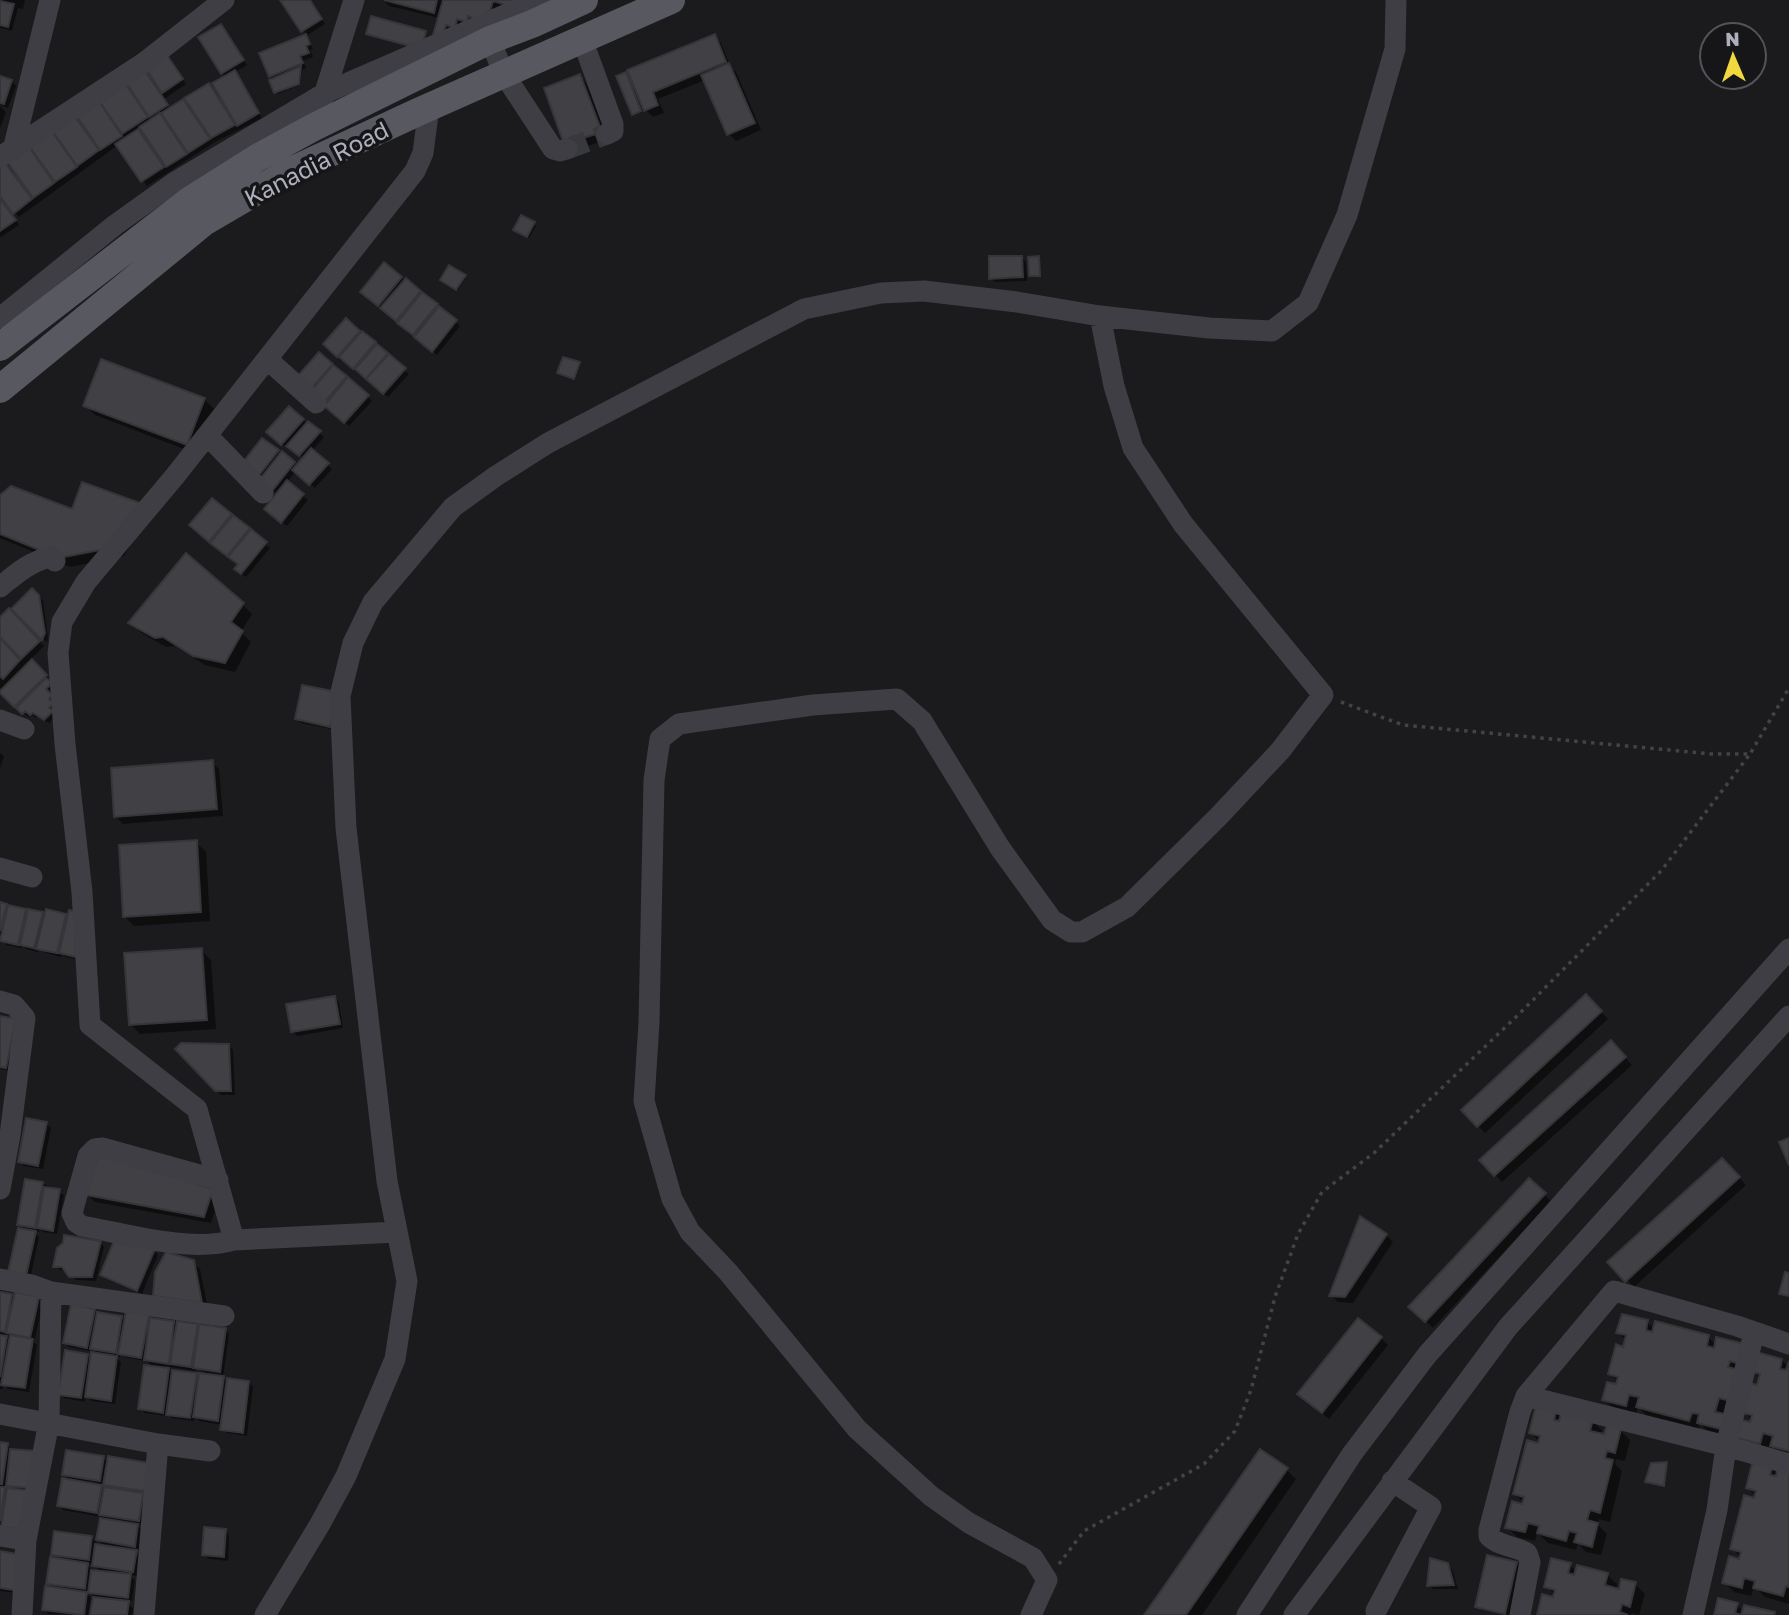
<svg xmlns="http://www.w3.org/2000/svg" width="1789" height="1615" viewBox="0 0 1789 1615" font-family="'Golos Text',sans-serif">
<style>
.shadow{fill:#0007;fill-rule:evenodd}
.building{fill:#414044;stroke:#363539;stroke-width:2}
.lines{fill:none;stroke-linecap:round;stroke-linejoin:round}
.minor-tunnel{stroke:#38393d;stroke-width:21;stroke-dasharray:21 10;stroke-linecap:butt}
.path{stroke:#424249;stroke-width:3.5;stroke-dasharray:3.5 5;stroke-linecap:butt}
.minor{stroke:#3e3e44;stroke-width:21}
.major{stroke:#585861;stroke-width:28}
.labels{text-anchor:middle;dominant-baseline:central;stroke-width:7;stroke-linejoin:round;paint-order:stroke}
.street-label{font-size:24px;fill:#aeafbc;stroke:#161618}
</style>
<rect width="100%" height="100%" fill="#1b1b1d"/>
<!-- shadow -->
<path class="shadow" d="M0 0H25L23 9 18 8 12 31 0 28Z
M282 0H309L325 24 306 36 313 49 310 50 313 57 303 61 306 68 302 70 300 85 278 94 261 54 307 35Z
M383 0H520L449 43 439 18 389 6Z
M221 26 247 65 234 73 262 118 215 142 147 186 118 145 19 217 6 203 3 204 19 225 1 237 0 236V169L21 185 23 184 10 163 73 116 84 129 87 127 77 113 169 59 186 84 164 99 170 109 209 85 220 95 226 77 222 73ZM142 129 153 146 151 148 138 131Z
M714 36 721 43 731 68 736 72 761 130 736 141 729 134 705 80 658 99 664 113 653 117 646 110 629 71Z
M579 76 586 83 608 139 573 151 566 144Z
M0 78 11 81 16 86 8 108 0 105Z
M0 106 6 112 0 128Z
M522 217 536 226 529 238 517 231Z
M1021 257 1026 262 1027 281 995 282 991 278Z
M464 277 466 278 458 290 444 281Z
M401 278 460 326 437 355 367 296Z
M346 321 409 374 388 397 325 344Z
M319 354 372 401 349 426 299 378Z
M579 364 580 366 575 380 559 373Z
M204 399 214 409 197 454 95 415 85 405Z
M289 409 324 437 312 451 332 469 315 488 296 471 287 482 308 500 287 526 270 513 278 494 247 471 277 452 298 467 304 459 289 446 287 448 269 432Z
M0 498 73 511 148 514 124 556 70 567 0 538Z
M212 500 270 548 246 577 240 573V565L196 529Z
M32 590 43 601 48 638 47 642 26 623 24 626 44 646 30 660 50 680 48 682 55 689 49 695 55 701 56 716 49 723 38 716 36 718 31 714 28 717 0 691V619Z
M242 604 252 614 241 632 251 642 235 672 205 665 175 646 166 647 140 632 131 623Z
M341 698 335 730 301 723 297 719Z
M0 753 4 756 0 768Z
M212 762 219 769 223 816 123 824 116 817Z
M196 842 206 852 210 921 134 926 124 916Z
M0 904 9 909 26 911 29 914H42L45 918 65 915 68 919 80 960 65 957 62 954 61 957 43 952 39 949 38 952 26 949 23 946 22 948 6 945 3 941 0 943Z
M201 950 211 960 216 1029 140 1034 130 1024Z
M334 997 339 1002 343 1028 297 1036 293 1031Z
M1586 997 1608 1019 1485 1133 1463 1110Z
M0 1018 20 1025 11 1071 0 1069Z
M1611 1042 1632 1065 1502 1182 1481 1160Z
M228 1045 233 1050 235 1095H221L177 1049Z
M46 1123 51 1128 43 1169 24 1166 20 1161Z
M100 1156 219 1198 211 1223 95 1202 88 1195Z
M1722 1160 1746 1185 1634 1287 1610 1262Z
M1529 1180 1551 1201 1433 1328 1411 1307Z
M42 1183 64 1195 57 1234 43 1232 40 1229 39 1232 32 1230 39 1237 30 1280 14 1276 26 1231 19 1224Z
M1386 1235 1393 1242 1353 1303 1338 1302 1331 1295Z
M100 1242 104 1247 96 1281 76 1280 67 1271 60 1270 55 1266Z
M154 1251 158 1255 142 1294 106 1279 102 1274Z
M193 1262 200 1269 208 1309 162 1302Z
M0 1294 12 1296 16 1300 38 1298 43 1303 34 1342 37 1345 29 1392 8 1389 3 1384V1389H0Z
M94 1310 97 1313 121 1317 126 1322 148 1317 151 1320 174 1323 177 1327 197 1326 200 1329H225L229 1334 223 1378 228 1383 249 1382 253 1387 247 1436 227 1433 222 1429 223 1425 200 1421 195 1417 194 1421 172 1418 168 1414 167 1416 145 1413 140 1409 154 1368 145 1359V1361L125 1357 120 1353V1357L115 1356 121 1362 115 1404 91 1401 86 1396 85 1402 64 1398 59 1394 87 1355 92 1360 99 1355 92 1348 91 1351 69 1347 65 1343ZM165 1366 195 1371 196 1368 205 1372 204 1376 200 1379 196 1374 173 1375Z
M1647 1322 1655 1330 1708 1337 1716 1345 1756 1357 1782 1360 1789 1368V1457L1782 1455 1772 1445 1770 1453 1748 1447 1738 1437 1752 1424 1753 1421 1744 1412 1761 1379 1751 1369 1731 1437 1709 1432 1700 1424 1699 1430 1648 1417 1638 1407 1636 1415 1614 1409 1604 1399 1618 1386 1619 1382 1610 1374 1625 1349 1627 1341 1618 1333Z
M1381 1338 1388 1345 1329 1419 1307 1401Z
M1555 1411 1562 1418 1592 1420 1602 1430 1601 1435 1620 1430 1630 1440 1625 1461 1616 1459 1615 1464 1622 1471 1610 1522 1599 1519 1598 1525 1607 1534 1601 1555 1586 1552 1578 1543 1576 1550 1548 1543 1537 1532 1535 1541 1517 1537 1507 1527 1524 1506V1503L1515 1494 1540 1442 1531 1433Z
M0 1444 7 1445 12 1450 36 1492 0 1529Z
M103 1458 109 1463 110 1458 148 1495 141 1493 146 1499 143 1524 135 1523 142 1530 139 1550 133 1549 140 1556 137 1576 129 1575 135 1580 132 1601H126L133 1608 132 1615H92L94 1597 91 1593 84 1592 91 1598 88 1615 48 1614 44 1609 54 1589 48 1584 59 1560 52 1554 92 1538 96 1542V1545L106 1547 98 1540 102 1517 63 1510 59 1505 70 1481 64 1474ZM104 1483 111 1490 103 1489 98 1484 104 1485ZM86 1563 94 1564 101 1572 92 1571Z
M1754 1462 1789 1471V1604L1765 1597 1754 1586 1751 1596 1734 1592 1724 1582 1740 1561 1741 1558 1732 1548 1756 1500 1757 1497 1748 1488Z
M1666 1464 1665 1487 1649 1484 1647 1482Z
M1287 1470 1296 1479 1202 1615H1147Z
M225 1530 229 1535 228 1561 209 1559 204 1555Z
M0 1553 18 1593 0 1591Z
M1516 1564 1521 1568 1510 1615 1481 1610 1476 1606Z
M1447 1565 1452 1569 1458 1589H1433L1429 1585Z
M1570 1565 1577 1572 1607 1575 1617 1584 1616 1590 1620 1591 1635 1584 1645 1594 1639 1615 1631 1613V1615H1538L1555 1595 1546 1586Z
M1737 1605 1743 1611 1775 1615H1716Z"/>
<!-- building -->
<path class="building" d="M280 0H310L322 19 301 32Z
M384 0H437L434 13Z
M443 0H512L510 6 493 1 490 11 475 19 468 16 467 22 457 19 455 28 446 25 442 37 433 35Z
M0 1 14 4 8 27 0 25Z
M371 16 426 31 421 49 366 34Z
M221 24 244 60 221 74 198 37Z
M306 34 310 44 306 46 309 53 300 56 303 63 269 77 259 53Z
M715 34 726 62 653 92 658 105 644 111 627 70Z
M165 52 183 79 162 93 144 66Z
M729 63 755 123 727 135 701 75Z
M301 66 299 84 274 93 269 80Z
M235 70 259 113 237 126 212 83Z
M146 72 168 105 149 117 127 84Z
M626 72 641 111 632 115 616 76Z
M580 74 602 132 564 144 544 88Z
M0 76 12 80 4 104 0 103Z
M125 83 148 117 122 134 99 101Z
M209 83 235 125 211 138 184 98Z
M97 98 122 136 100 150 74 112Z
M183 99 210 139 188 153 161 113Z
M160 113 187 154 166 167 139 127Z
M73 114 99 150 77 166 51 129Z
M138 129 164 167 141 182 115 144Z
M51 130 77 167 55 182 29 146Z
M29 147 54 183 33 198 8 163Z
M5 163 32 199 13 214 0 196V167Z
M0 199 16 220 0 231Z
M521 215 535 222 527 237 513 230Z
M989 256H1022L1023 277 989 279Z
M1039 256 1040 276H1029L1028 257Z
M384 262 402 277 378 306 360 292Z
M449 265 466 275 456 290 440 280Z
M406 278 421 291 396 321 380 308Z
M422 292 438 304 413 335 397 323Z
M439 306 457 320 432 352 414 337Z
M346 318 360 331 337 357 323 344Z
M362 331 376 342 353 369 339 357Z
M377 344 388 353 366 379 355 369Z
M319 352 333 364 310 390 296 378Z
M389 354 406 368 383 394 366 379Z
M563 357 580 362 574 379 557 373Z
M101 359 205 398 187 445 83 406Z
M333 365 347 376 323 404 310 392Z
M348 377 369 395 344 423 324 406Z
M289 406 304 419 281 445 266 432Z
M308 421 321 431 299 456 286 446Z
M262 438 279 450 256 479 240 466Z
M311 448 329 463 309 485 292 470Z
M282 451 295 462 272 491 259 480Z
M287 480 304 494 281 523 264 509Z
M82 482 140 503 114 547 59 558 0 534V495L11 486 72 509Z
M212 498 232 514 209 542 189 525Z
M233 515 250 528 227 556 210 543Z
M251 529 267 542 241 574 234 569 238 564 228 557Z
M186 553 244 603 231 622 243 631 225 663 193 656 163 637 155 638 128 623Z
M32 588 39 595 45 633 42 640 11 609Z
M9 608 40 641 21 659 0 637V617Z
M0 638 20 660 3 679 0 676Z
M32 659 47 675 14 707 0 693V691Z
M46 678 52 683 46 689 52 695 49 699 53 703 49 708 53 711 44 720 33 713 30 715 25 711 22 714 16 708Z
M302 685 338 692 330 727 295 719Z
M213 760 217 809 114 817 111 768Z
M197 840 201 912 123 917 119 845Z
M0 902 7 904 0 931Z
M8 905 26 909 18 945 0 941Z
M28 909 43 912 34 948 20 945Z
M46 909 66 914 57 953 36 949Z
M69 910 75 911 76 957 59 953Z
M202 948 207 1020 129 1025 124 953Z
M1586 994 1602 1011 1477 1127 1461 1110Z
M335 996 340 1024 291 1032 286 1004Z
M0 1016 16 1019 6 1068 0 1067Z
M1611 1040 1626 1057 1494 1176 1479 1160Z
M181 1043 229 1044 231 1091H215L175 1049Z
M26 1118 47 1122 38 1166 18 1162Z
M1789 1138V1165L1779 1142Z
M99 1153 213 1189 204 1217 86 1195Z
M1722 1158 1740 1177 1625 1282 1607 1262Z
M1529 1178 1546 1193 1425 1322 1408 1307Z
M25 1179 43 1182 35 1228 17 1225Z
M44 1187 60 1189 53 1231 37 1228Z
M1360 1216 1387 1234 1345 1297 1329 1296Z
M18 1228 36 1231 26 1276 8 1272Z
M64 1235 101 1241 92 1277H69L62 1267H53L57 1248 63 1243Z
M114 1241 155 1249 137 1291 100 1275Z
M166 1252 194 1260 202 1303 153 1296 155 1272Z
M1785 1272 1789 1273V1296L1779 1294Z
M0 1292 12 1294 5 1332 0 1331Z
M15 1292 39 1297 30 1338 6 1333Z
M71 1304 95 1309 87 1348 63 1343Z
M126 1311 149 1315 141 1358 118 1354Z
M97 1312 122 1316 116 1353 90 1349Z
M1622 1314 1648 1320 1646 1330 1652 1332 1655 1321 1709 1335 1707 1346 1714 1348 1716 1337 1745 1344 1740 1364 1730 1361 1728 1367 1739 1370 1731 1401 1719 1398 1715 1412 1725 1414 1721 1429 1697 1423 1699 1414 1692 1413 1689 1421 1636 1407 1639 1397 1629 1395 1626 1406 1602 1400 1607 1382 1616 1384 1618 1377 1608 1374 1616 1344 1623 1347 1626 1335 1616 1333Z
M150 1318 174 1321 169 1364 144 1360Z
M1358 1318 1382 1337 1322 1413 1297 1394Z
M177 1321 198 1324 191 1367 170 1364Z
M199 1324 226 1328 220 1372 193 1368Z
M0 1335 7 1336 0 1377Z
M10 1335 33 1339 25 1388 1 1385Z
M65 1350 88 1354 81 1398 58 1395Z
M91 1352 117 1356 111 1401 85 1397Z
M1756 1352 1782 1359 1780 1369 1786 1370 1789 1361V1451L1770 1446 1773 1436 1763 1433 1760 1444 1737 1438 1741 1420 1750 1422 1752 1415 1742 1413 1750 1383 1757 1385 1760 1374 1750 1371Z
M144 1365 169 1368 163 1413 138 1409Z
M172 1370 197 1373 190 1418 166 1415Z
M199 1373 224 1376 218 1421 193 1417Z
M227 1378 249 1381 243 1433 220 1430Z
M1536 1405 1556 1410 1554 1420 1559 1421 1562 1411 1593 1419 1590 1431 1604 1434 1607 1425 1621 1429 1615 1453 1607 1451 1605 1458 1613 1460 1600 1513 1590 1510 1587 1520 1598 1523 1592 1547 1574 1542 1577 1533 1569 1531 1566 1541 1537 1533 1539 1526 1528 1523 1525 1532 1505 1528 1512 1501 1522 1504 1524 1497 1513 1494 1527 1440 1538 1443 1540 1436 1529 1433Z
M0 1442 8 1443 2 1484H0Z
M10 1449 36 1451 32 1488 6 1486Z
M1260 1449 1288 1468 1186 1615H1144Z
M66 1450 104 1456 100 1481 62 1475Z
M108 1456 149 1463 144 1491 103 1485Z
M1753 1460 1773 1464 1770 1475 1776 1476 1778 1466 1789 1469V1587L1786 1586 1783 1596 1753 1588 1755 1581 1744 1578 1742 1588 1722 1583 1729 1556 1739 1559 1741 1552 1730 1549 1744 1495 1754 1498 1756 1491 1746 1488Z
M1667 1462 1664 1486 1645 1482 1651 1463Z
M62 1478 102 1485 97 1513 57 1506Z
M0 1487H5L0 1521Z
M104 1487 143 1493 139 1521 99 1515Z
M7 1488 33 1491 28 1530 1 1527Z
M100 1518 138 1524 135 1547 96 1540Z
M204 1527 226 1529 224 1557 202 1555Z
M54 1531 92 1536 89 1560 51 1555Z
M95 1544 137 1550 133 1572 92 1566Z
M0 1551 18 1554 14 1590 0 1588Z
M1487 1555 1517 1562 1505 1614 1475 1607Z
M50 1557 88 1563 85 1589 46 1584Z
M1430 1558 1448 1563 1454 1585 1427 1586Z
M1551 1558 1571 1563 1568 1573 1574 1575 1577 1565 1608 1573 1605 1585 1619 1589 1621 1579 1636 1582 1630 1607 1622 1604 1620 1612 1628 1615H1537L1542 1594 1553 1597 1555 1590 1544 1587Z
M91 1570 131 1574 128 1598 88 1593Z
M45 1586 87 1592 84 1615 42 1610Z
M93 1597 129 1601 127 1615H90Z
M1718 1598 1738 1603 1735 1613 1741 1615 1744 1605 1775 1612 1774 1615H1714Z"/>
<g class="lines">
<!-- minor-tunnel -->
<path class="minor-tunnel" d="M567 149 607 134"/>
<!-- path -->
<path class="path" d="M1341 702 1403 725 1712 754H1750L1789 688
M1059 1564 1084 1531 1204 1464 1235 1431 1251 1390 1275 1297 1298 1234 1322 1192 1374 1153 1518 1015 1661 871 1750 754"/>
<!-- minor -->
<path class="minor" d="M582 39 613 124V131L607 134
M490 40 504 74 553 149 560 151 567 149
M322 102 354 0
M13 150 50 0
M0 157 145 62 224 0
M1100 316 1209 328 1272 331 1308 303 1347 215 1395 49 1396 0
M0 318 115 225 175 182 325 93 539 0
M267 359 316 403
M207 435 263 493
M0 587C16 574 29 562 50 557L55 561
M0 720 24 729
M0 868 32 877
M0 1001 14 1005 25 1018 10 1135 0 1189
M218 1180 103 1148 95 1149 88 1156 72 1213 76 1222 82 1226C127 1234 191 1253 234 1240L397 1232
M234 1240 197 1109 90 1025 82 892 65 744 58 653 62 622 86 582 175 476 415 171 423 153 429 107
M0 1279 32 1285 51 1292 224 1316
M1754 1333 1726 1446 1789 1464
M1526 1396 1614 1291 1737 1326 1789 1344
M0 1414 158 1444 210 1451
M0 1536 26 1540
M1376 1611 1431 1507 1392 1481
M22 1615 26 1540 49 1422 51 1292
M144 1615 158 1444
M265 1615 320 1524 346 1476 395 1359 407 1281 387 1181 346 828 340 696 353 643 373 602 453 507 496 476 548 443 804 309 881 293 924 291 1017 302 1100 316 1114 386 1133 448 1183 524 1323 695 1280 751 1218 817 1127 907 1082 932H1071L1052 920 1000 848 922 721 897 699 813 705 679 724 660 739 654 780 649 1023 644 1101 672 1199 690 1232 728 1272 857 1429 931 1496 969 1523 1033 1558 1047 1580 1031 1615
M1247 1615 1352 1454 1427 1355 1789 949
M1294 1615 1508 1327 1789 1016
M1520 1615 1530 1562 1527 1553C1515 1546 1498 1546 1489 1536V1530L1520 1412 1526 1396 1726 1446 1717 1510 1693 1615"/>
<!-- major -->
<path class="major" d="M0 347 189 201 257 158 314 127 490 40 532 24 584 0
M0 389 204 222 289 172 418 112 671 0"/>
</g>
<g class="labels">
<!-- street labels -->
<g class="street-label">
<text transform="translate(316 163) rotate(-27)">Kanadia Road</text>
</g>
</g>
<!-- north arrow -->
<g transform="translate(1733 56) rotate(358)"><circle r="33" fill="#161618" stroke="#53535a" stroke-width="2"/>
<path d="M0-5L12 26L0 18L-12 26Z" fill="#f2d83f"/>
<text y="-10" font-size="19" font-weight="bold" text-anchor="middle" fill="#aeafbc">N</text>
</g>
</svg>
